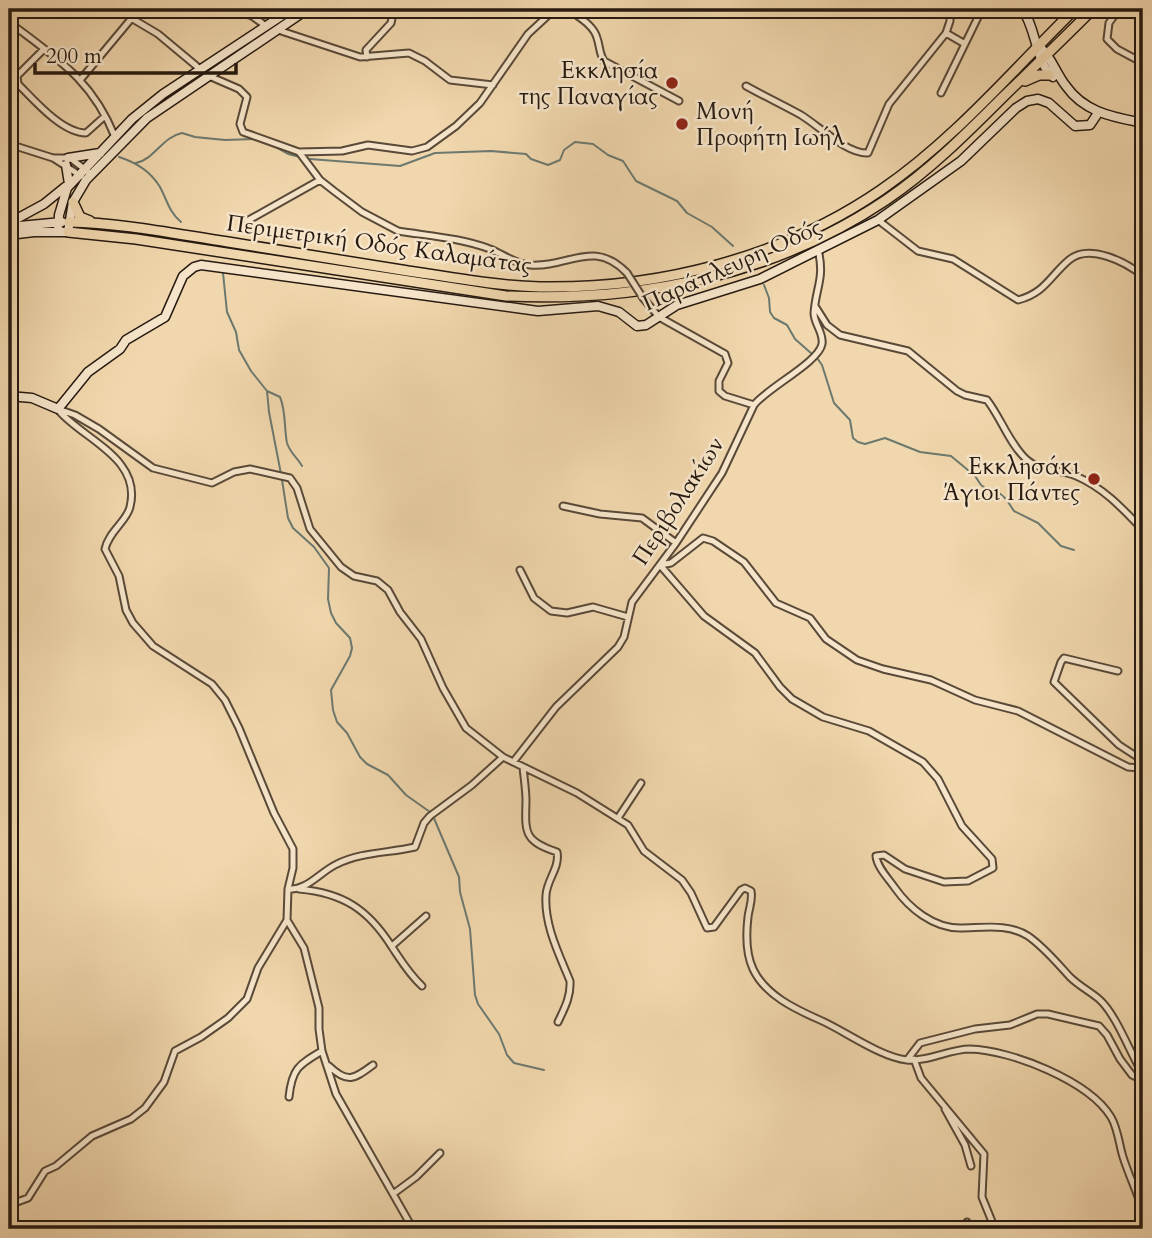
<svg xmlns="http://www.w3.org/2000/svg" width="1152" height="1238" viewBox="0 0 1152 1238" font-family="Cardo,serif">
<style>
.lines{fill:none;stroke-linecap:round;stroke-linejoin:round}
.stream{stroke:#6c796f;stroke-width:2}
.street-casing{stroke:#594938;stroke-width:9}
.secondary-casing{stroke:#261a11;stroke-width:11}
.primary-casing{stroke:#261a11;stroke-width:12}
.street{stroke:#f6e5ca;stroke-width:5}
.secondary{stroke:#f6e5ca;stroke-width:8}
.primary{stroke:#f1d7ad;stroke-width:9}
.street-bridge-casing{stroke:#594938;stroke-width:9;stroke-linecap:butt}
.street-bridge{stroke:#f6e5ca;stroke-width:5}
.poi-dot{fill:#8f2418;stroke:#f6e5ca;stroke-width:2.5}
.labels{text-anchor:middle;dominant-baseline:central;stroke-width:5;stroke-linejoin:round;paint-order:stroke}
.poi-label{font-size:23px;fill:#261a11;stroke:#f6e5ca;text-anchor:end}
.street-label{font-size:23px;fill:#261a11;stroke:#f6e5ca}
</style>
<rect width="100%" height="100%" fill="#f1d7ad"/>
<filter id="stains"><feTurbulence type="fractalNoise" baseFrequency=".00286" numOctaves="4"/><feColorMatrix values="0 0 0 0 .2 0 0 0 0 .09 0 0 0 0 .02 0 0 0 .5 -.17"/></filter>
<radialGradient id="worn" r=".72"><stop offset=".6" stop-color="#630" stop-opacity="0"/><stop offset="1" stop-color="#630" stop-opacity=".3"/></radialGradient>
<g class="lines">
<!-- stream -->
<path class="stream" d="M270 144 288 154 300 157
M119 157C135 162 151 172 160 187 167 200 169 212 181 222
M310 159 400 166 435 153 491 151 526 154 531 159 548 165 560 160 564 150 575 142 593 144 608 155 623 161 636 181 677 201 687 213 712 227 733 246
M136 163C155 159 162 137 182 133L195 137 225 140 255 139
M223 273 227 312 236 332 239 350 251 371 267 391 280 397C286 411 284 428 287 443 290 453 298 458 302 466
M764 285 769 298 770 312 774 318 787 325 795 339 812 354
M817 358 822 365 834 403 850 420 853 438 858 442 865 444 885 438 920 452 951 456 975 476 981 485 988 490 997 491 1006 499 1014 511 1038 523 1061 546 1074 550
M267 391 269 412 281 474
M282 480 288 518 293 528 314 547 329 568 328 599 331 613 336 623 350 638 352 648 350 656 331 690 333 710 337 722 347 733 360 757 367 764 388 775 406 795 430 812
M433 816 459 877 460 892 470 929 475 995 478 1004 499 1034 507 1055 514 1063 544 1070"/>
<!-- street casing -->
<g class="street-casing">
<path id="street" d="M79 9 87 14
M116 9 158 34 200 69
M232 9 252 16 266 26
M568 9C578 17 594 25 597 38 600 46 599 53 604 61L679 101
M1119 9 1109 23 1107 39 1117 49 1143 63
M9 22C56 58 92 79 115 137
M278 30 360 57 409 53 425 61 450 80 493 85
M946 33 965 44
M44 49 17 76 18 84C34 100 62 133 86 133L105 116
M367 57 366 50 391 23 394 9
M209 76 239 89 247 97 240 124 243 132 299 152 320 180 334 191 362 212 398 231C429 236 461 238 490 249 503 254 515 264 530 265 569 268 593 238 627 273
M81 79 131 19
M746 86C764 96 783 105 801 115 819 126 847 154 868 153L889 104 946 33 950 21V9
M941 93 982 9
M9 144 53 158 81 176
M299 152 342 151 368 145 412 151 427 147 456 126 480 103 528 34 555 9
M54 158H70L91 174
M878 220 918 251 953 259 1018 300C1045 293 1050 276 1069 260 1089 243 1126 262 1143 276
M247 221 320 180
M643 298 659 317 725 354 728 363 719 381V391L725 396 754 405
M815 306 827 325 840 335 908 351 957 391 965 395 987 400C1001 418 1009 443 1026 459 1040 472 1060 469 1076 476 1104 488 1123 509 1143 530
M58 409 75 415 99 429 153 468 212 483 234 472 250 469 290 478 297 488 310 529 341 567 354 576 377 581 388 590 400 612 421 639 443 688 466 728 503 757 577 793 628 825 644 851 682 880 691 893 707 928 714 927 741 890 745 888 751 891C753 900 749 908 748 917 746 934 746 954 753 969 765 995 795 1009 820 1020 845 1031 880 1057 907 1060 928 1062 949 1049 970 1049 1011 1050 1089 1081 1111 1117 1118 1129 1119 1144 1123 1157 1129 1176 1138 1194 1143 1212
M60 412C85 440 142 459 130 507 127 521 109 531 105 549L119 576 126 610 133 623 153 646 212 684 225 700 239 728 274 813 293 849V868L288 889 287 920 304 948 319 1008V1029L322 1051 336 1094 413 1229
M563 506 600 514 642 518 676 543
M520 570 534 598 551 611 567 613 593 607 628 617
M1118 671 1064 658 1061 662 1054 682 1119 745 1139 758 1142 765 1139 768 1128 767 1018 711 975 700 931 680 883 669 857 660 826 639 810 618 776 603 744 562 713 541 703 538 671 563 660 565 704 616 755 653 780 687 792 699 823 717 869 731 923 762 938 779 962 826 992 859 993 868 968 881 944 882 905 869 884 855 876 856C877 867 888 878 895 888 909 908 933 928 960 928 982 928 1008 923 1028 936 1044 947 1057 963 1070 977 1079 986 1091 992 1100 1000 1116 1015 1129 1050 1140 1069V1075
M514 761 556 707 618 647 624 637 632 602 676 543 722 473 754 405C767 388 819 362 822 344 824 333 814 324 814 313 816 286 825 279 818 249
M523 767C524 778 526 790 526 801 525 833 524 841 557 852 560 868 547 879 546 895 544 925 559 954 570 981 571 997 564 1009 558 1022
M618 818 641 783
M288 889C307 891 321 871 337 864 360 852 390 853 415 847L424 823 430 816 472 785 503 757
M299 889C343 893 368 909 392 947 402 962 409 974 422 986
M392 946 426 916
M914 1059 921 1078 984 1154 982 1197 995 1229
M907 1060 920 1043 975 1029 1010 1025 1037 1014H1048L1099 1026 1107 1035 1120 1059 1132 1075 1136 1077 1140 1075 1143 1077
M329 1066C348 1084 354 1079 373 1065
M289 1097C292 1069 298 1065 322 1051
M945 1109 965 1145 971 1166
M393 1194 416 1177 440 1153
M9 1205 28 1198 45 1171 56 1166 92 1136 131 1119 145 1108 164 1082 175 1051 201 1037 228 1018 247 999 258 968 287 920
M967 1222 970 1229"/>
</g>
<!-- secondary casing -->
<g class="secondary-casing">
<path id="secondary" d="M1022 9C1037 29 1035 62 1053 77
M1038 45C1052 57 1055 72 1066 86 1085 113 1114 117 1143 123
M68 158 100 153
M66 165 69 184
M9 223 44 204 65 187
M9 227 62 222
M58 232 59 215 67 188 132 119 163 94 292 9
M9 235 34 232H68L73 202 86 180 147 118 308 9
M9 396 32 398 58 409 88 372 120 349 126 340 165 317 183 276 194 267 201 265 538 311 598 306 619 312 637 326 646 325 677 305 760 279 878 220 961 161 1016 108 1027 101 1038 99 1049 103 1075 126 1090 125 1098 113"/>
</g>
<!-- primary casing -->
<g class="primary-casing">
<path id="primary" d="M1025 81 1039 75H1049
M73 202 80 217 90 221
M69 222C122 223 175 234 228 242 288 252 348 261 408 271 452 277 496 286 540 287 659 289 782 258 881 190 954 140 1012 71 1075 9
M68 232 136 239 506 296C640 302 773 276 886 200 929 171 966 134 1002 98 1032 69 1063 39 1093 9"/>
</g>
<!-- street -->
<use href="#street" class="street"/>
<!-- secondary -->
<use href="#secondary" class="secondary"/>
<!-- primary -->
<use href="#primary" class="primary"/>
<!-- street-bridge casing -->
<g class="street-bridge-casing">
<path id="street-bridge" d="M627 273 643 298"/>
</g>
<!-- street-bridge -->
<use href="#street-bridge" class="street-bridge"/>
</g>
<!-- markers -->
<g class="poi-dot">
<circle cx="672" cy="83" r="7"/>
<circle cx="682" cy="124" r="7"/>
<circle cx="1094" cy="479" r="7"/>
</g>
<g class="labels">
<!-- poi labels -->
<g class="poi-label">
<text x="658" y="70">Εκκλησία<tspan x="658" dy="26">της Παναγίας</tspan></text>
<text x="696" y="111" text-anchor="start">Μονή<tspan x="696" dy="26">Προφήτη Ιωήλ</tspan></text>
<text x="1080" y="466">Εκκλησάκι<tspan x="1080" dy="26">Άγιοι Πάντες</tspan></text>
</g>
<!-- street labels -->
<g class="street-label">
<text transform="translate(379 244) rotate(8)">Περιμετρική Οδός Καλαμάτας</text>
<text transform="translate(732 265) rotate(-24)">Παράπλευρη Οδός</text>
<text transform="translate(678 501) rotate(-57)">Περιβολακίων</text>
</g>
</g>
<!-- margin -->
<rect width="1152" height="1238" fill="none" stroke="#f1d7ad" stroke-width="35"/>
<rect x="10" y="10" width="1131" height="1217" fill="none" stroke="#261a11" stroke-width="3.5"/>
<rect x="18" y="18" width="1117" height="1203" fill="none" stroke="#261a11" stroke-width="2"/>
<!-- scale -->
<path d="M35 63v10h201v-10" fill="none" stroke="#261a11" stroke-width="3.5"/>
<text x="46" y="63" font-size="21" fill="#261a11" stroke="#f6e5ca" stroke-width="5" paint-order="stroke">200 m</text>
<rect width="100%" height="100%" filter="url(#stains)"/>
<rect width="100%" height="100%" fill="url(#worn)"/>
</svg>
